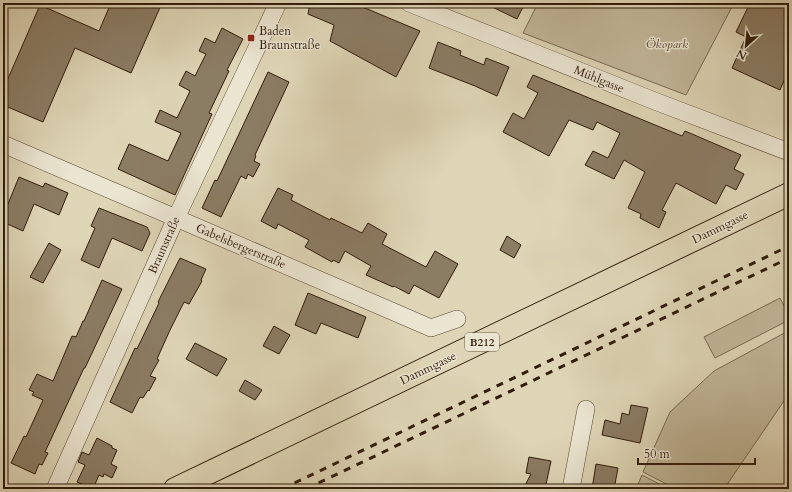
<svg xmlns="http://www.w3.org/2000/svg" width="792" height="492" viewBox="0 0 792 492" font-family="Cardo,serif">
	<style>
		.green { fill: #c1b699; stroke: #796952 }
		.building { fill: #8b7c64; stroke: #311c0b }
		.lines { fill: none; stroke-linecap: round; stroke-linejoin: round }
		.minor-casing { stroke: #5c4a36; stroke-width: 18 }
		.major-casing { stroke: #311c0b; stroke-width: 24 }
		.minor { stroke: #eae4d0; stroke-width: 17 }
		.major { stroke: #ded5b6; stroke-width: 22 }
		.rail { stroke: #311c0b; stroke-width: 3; stroke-dasharray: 7 7; stroke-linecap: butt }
		.poi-dot { fill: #8f2418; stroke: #eae4d0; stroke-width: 1.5 }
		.labels { text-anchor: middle; stroke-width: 3; stroke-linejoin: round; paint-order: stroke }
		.shield { fill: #eae4d0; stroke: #685846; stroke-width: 1 }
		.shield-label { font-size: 11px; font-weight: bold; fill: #311c0b }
		.poi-label { font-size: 12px; fill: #311c0b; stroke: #eae4d0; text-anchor: start }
		.park-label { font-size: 12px; font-style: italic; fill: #5c4a36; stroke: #eae4d0 }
		.street-label { font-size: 12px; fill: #311c0b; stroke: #eae4d0 }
	</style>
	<rect width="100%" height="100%" fill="#ded5b6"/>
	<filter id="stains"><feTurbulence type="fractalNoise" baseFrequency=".005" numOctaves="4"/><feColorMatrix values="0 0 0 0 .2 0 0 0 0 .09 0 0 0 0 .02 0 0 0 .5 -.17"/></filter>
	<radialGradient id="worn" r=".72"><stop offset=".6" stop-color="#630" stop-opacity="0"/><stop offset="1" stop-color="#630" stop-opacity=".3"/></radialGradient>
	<!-- green -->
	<path class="green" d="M538,3H734L686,95L523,33Z
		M780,298L789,315V320L715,358L704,337Z
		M788,331L789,332V391L788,395L724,489H676L643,472L670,412L714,371Z
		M642,475L669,489H636Z"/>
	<!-- building -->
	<path class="building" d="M111,3H162L131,73L75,48L43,122L3,105V90L40,5L99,31Z
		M310,3H353L420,31L396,77L330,41L334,25L308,14Z
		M484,3H525L517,19Z
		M750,3H789V69L780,90L732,68L746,37L736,32Z
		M222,28L243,39L227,70L229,71L209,113L212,114L175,195L118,169L129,144L168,161L181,133L155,122L160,110L177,118L190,91L179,85L186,71L195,76L206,54L199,51L205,38L215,43Z
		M438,42L461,51L460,55L484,65L486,58L509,67L497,96L475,86L429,68Z
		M268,72L289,82L255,155L256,156L254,161L260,164L253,177L248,174L246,179L241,176L221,217L202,208L215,180L217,181Z
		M533,75L682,136L685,131L741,155L734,169L744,174L736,190L726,185L716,204L676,183L662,210L666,212L659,228L640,218L641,214L628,208L645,172L624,160L614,179L585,165L593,151L608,158L620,133L597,122L593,130L569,120L549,156L503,132L513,113L524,119L538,93L527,87Z
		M19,177L43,187L45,183L68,193L59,215L34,204L23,231L3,222V216Z
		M278,188L293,195L291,200L330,220L331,218L362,233L368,223L387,234L382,244L426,267L435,251L458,264L439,298L414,285L409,294L394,286L393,287L366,275L371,266L345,251L339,263L333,260L332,262L305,247L309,240L278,224L276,229L261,221Z
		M99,208L147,227L150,233L142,251L112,238L99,268L81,260L95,228L91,226Z
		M507,236L521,245L514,258L500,250Z
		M49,243L61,250L43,283L30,277Z
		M180,258L206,269L201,280L202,281L189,304L184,302L170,330L157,359L159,360L150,376L156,378L149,391L148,390L143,398L140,397L132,413L110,402L135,348L137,349L159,303L158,302Z
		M102,280L122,289L85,368H84L45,452L48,453L42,465L39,464L35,474L11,463L24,436L26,437L43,400L32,395L34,392L29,390L37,374L53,381L72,336L76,337L83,321H84Z
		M308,293L366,317L358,338L321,323L316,334L295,325Z
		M274,326L290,335L279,354L263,346Z
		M195,343L227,359L217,376L186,359Z
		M245,380L262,390L255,400L239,391Z
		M631,405L648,408L640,443L602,435L605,420L620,424L622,413L629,415Z
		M97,438L112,446V448L117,450L111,464L117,467L112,478L104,474L103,477L99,475L93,489L77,482L85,465L78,462L82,452L89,455Z
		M529,457L551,461L545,489H523L531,474L526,473Z
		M596,464L618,468L614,489H592Z"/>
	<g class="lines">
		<defs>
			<path id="minor" d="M409,3L510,43L652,100L789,152
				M3,144L176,218L431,328L457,319
				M55,489L176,218L278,3
				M571,489L586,409"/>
			<path id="major" d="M175,489L789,194"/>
		</defs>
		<!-- minor casing -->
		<use href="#minor" class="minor-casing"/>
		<!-- major casing -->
		<use href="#major" class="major-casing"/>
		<!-- minor -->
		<use href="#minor" class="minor"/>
		<!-- major -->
		<use href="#major" class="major"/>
		<!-- rail -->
		<path class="rail" d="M282,489L789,246
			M306,489L789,258"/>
	</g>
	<!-- markers -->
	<rect class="poi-dot" x="247" y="34" width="8" height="8" rx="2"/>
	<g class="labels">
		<!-- shield labels -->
		<rect class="shield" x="465" y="333" width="34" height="18" rx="3"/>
		<g class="shield-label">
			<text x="482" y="346">B212</text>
		</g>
		<!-- poi labels -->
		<g class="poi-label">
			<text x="259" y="35">Baden<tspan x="259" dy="14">Braunstraße</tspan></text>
		</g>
		<!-- park labels -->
		<g class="park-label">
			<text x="667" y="48">Ökopark</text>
		</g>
		<!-- street labels -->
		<g class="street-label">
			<text transform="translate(599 79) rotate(22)" y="4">Mühlgasse</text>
			<text transform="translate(720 227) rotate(-26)" y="4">Dammgasse</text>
			<text transform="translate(164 245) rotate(-66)" y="4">Braunstraße</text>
			<text transform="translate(241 246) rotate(23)" y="4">Gabelsbergerstraße</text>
			<text transform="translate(428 368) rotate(-26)" y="4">Dammgasse</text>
		</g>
	</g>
	<!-- margin -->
	<rect width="792" height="492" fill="none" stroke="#ded5b6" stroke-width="16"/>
	<rect x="4" y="4" width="784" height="484" fill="none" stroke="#311c0b" stroke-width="2"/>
	<rect x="8" y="8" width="776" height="476" fill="none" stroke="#311c0b"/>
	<!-- north arrow -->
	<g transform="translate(746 46) rotate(207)" stroke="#eae4d0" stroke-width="3" paint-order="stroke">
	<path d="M0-3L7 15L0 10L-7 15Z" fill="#311c0b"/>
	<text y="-6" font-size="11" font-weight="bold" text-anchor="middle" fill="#311c0b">N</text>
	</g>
	<!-- scale -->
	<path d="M638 458v6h117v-6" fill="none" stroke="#311c0b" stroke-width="2"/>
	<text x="644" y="458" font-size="12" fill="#311c0b" stroke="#eae4d0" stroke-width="3" paint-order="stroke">50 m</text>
	<rect width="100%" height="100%" filter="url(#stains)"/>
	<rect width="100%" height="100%" fill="url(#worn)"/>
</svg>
